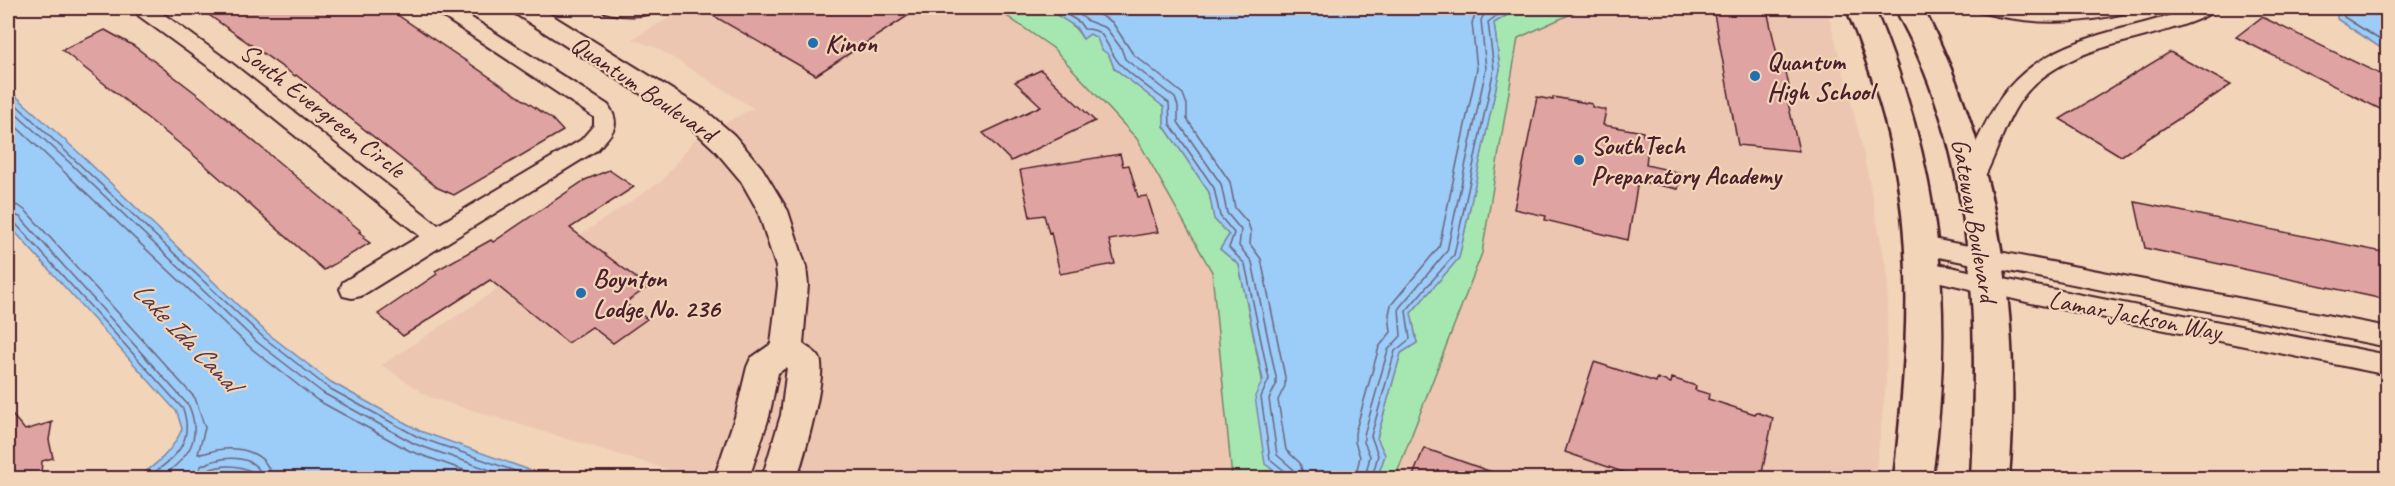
<svg xmlns="http://www.w3.org/2000/svg" width="2395" height="486" viewBox="0 0 2395 486" font-family="Caveat,sans-serif">
	<style>
		.built { fill: #ecc6b1 }
		.green { fill: #a6e7b1; stroke: #78836e; stroke-width: 1.5 }
		.water { fill: #9cccf8; stroke: #7b87a6; stroke-width: 1.5 }
		.lines { fill: none; stroke-linecap: round; stroke-linejoin: round }
		.shore { stroke: #6b647d; stroke-width: 1.5 }
		.building { fill: #dfa4a1; stroke: #4a1f2b; stroke-width: 1.5 }
		.minor-casing { stroke: #4a1f2b; stroke-width: 4 }
		.tertiary-casing { stroke: #4a1f2b; stroke-width: 4 }
		.secondary-casing { stroke: #4a1f2b; stroke-width: 5 }
		.minor { fill: #f2d4b8; fill-rule: evenodd }
		.tertiary { fill: #f2d4b8; fill-rule: evenodd }
		.secondary { fill: #f2d4b8; fill-rule: evenodd }
		.poi-dot { fill: #1f6fb2; stroke: #f2d4b8; stroke-width: 2 }
		.labels { text-anchor: middle; stroke-width: 4.5; stroke-linejoin: round; paint-order: stroke }
		.poi-label { font-size: 26px; font-weight: bold; fill: #4a1f2b; stroke: #f2d4b8; text-anchor: start }
		.street-label { font-size: 26px; fill: #4a1f2b; stroke: #f2d4b8 }
		.water-label { font-size: 27px; font-style: italic; fill: #56394a; stroke: #f2d4b8 }
	</style>
	<rect width="100%" height="100%" fill="#f2d4b8"/>
	<filter id="ink" filterUnits="userSpaceOnUse"><feTurbulence type="fractalNoise" baseFrequency=".0167" numOctaves="2"/><feDisplacementMap in="SourceGraphic" scale="12" xChannelSelector="R" yChannelSelector="G"/><feConvolveMatrix kernelMatrix="1 2 1 2 8 2 1 2 1" color-interpolation-filters="sRGB"/></filter>
	<g filter="url(#ink)">
		<!-- built -->
		<path class="built" d="M687,8H994L1053,48L1137,139L1212,272L1232,478H696L429,397L382,365L662,181L694,140L753,108L657,48L632,39Z
			M1584,8H1827L1863,150L1888,278L1886,383L1875,478H1395L1482,253L1518,37Z"/>
		<!-- green -->
		<path class="green" d="M995,8C1032,8 1060,3 1083,39L1090,34L1098,38L1101,48L1109,55L1114,68L1164,107V126L1209,192L1214,219L1229,235L1220,249L1239,265L1282,478H1232L1212,272L1137,139L1053,48Z
			M1519,8H1584L1518,38L1482,253L1395,478H1377L1385,455L1377,438L1401,353L1417,343L1411,313L1459,258L1500,69L1494,23Z"/>
		<!-- water -->
		<path class="water" d="M1045,8H1519L1494,23L1500,69L1459,258L1411,313L1417,343L1401,353L1377,438L1385,455L1377,478H1282L1281,476L1265,464L1255,396L1263,380L1239,265L1220,249L1229,235L1214,219L1209,192L1164,126V107L1114,68L1109,55L1101,49L1097,38L1090,34L1083,39L1076,27Z
			M2337,8H2387V52L2337,19Z
			M8,89L78,152L267,333L331,382L420,431L552,478H254L243,473L219,472L203,478H137C157,464 172,452 182,429L177,412L8,224Z"/>
		<g class="lines">
			<!-- shore -->
			<path class="shore" d="M1056,8L1079,22L1084,29C1090,29 1097,30 1101,34C1108,43 1113,58 1121,65C1135,79 1153,91 1169,103L1170,124L1214,188L1220,216L1234,233L1229,248L1245,264L1269,379L1261,397L1270,459L1286,472L1287,478
				M1070,8L1088,21L1106,28L1121,48L1125,59L1175,98L1178,106V122L1221,184L1227,213L1241,230L1239,246L1252,262L1276,377V385L1269,399L1277,455L1292,468L1295,478
				M1087,8L1112,22L1133,54L1183,94L1187,105V119L1230,182L1235,208L1248,223L1251,232L1250,244L1261,259L1285,377V386L1278,400L1286,450L1300,463L1304,478
				M2343,8L2344,17L2388,45
				M8,97L263,337L327,387L418,437L535,478
				M8,107L69,162L258,343L323,393L415,444L513,478
				M8,119L252,349L317,400L410,451L486,478
				M8,204L19,206L26,211L195,398L205,428L198,454C205,454 211,451 217,450C241,446 267,452 272,478
				M8,213L20,217L189,406C203,440 188,458 160,478
				M8,220L15,223L183,409C195,444 173,459 147,478
				M196,478L201,466C221,456 255,452 263,478
				M203,478L206,471C222,464 237,464 253,472L255,478
				M1355,478L1360,457L1355,442V433L1379,347L1391,332L1389,314L1391,305L1439,247L1477,69L1472,23L1478,8
				M1365,478L1370,456L1364,442V435L1388,350L1401,336L1399,308L1447,251L1486,69L1481,20L1485,13L1493,8
				M1372,478L1378,455L1371,436L1395,351L1410,339L1406,311L1454,255L1494,69L1488,22L1507,8"/>
		</g>
		<!-- building -->
		<path class="building" d="M199,8H387L552,119L563,131L454,195L438,188L296,75L295,76Z
			M700,8H920L816,75Z
			M1713,8L1767,10L1778,59H1783L1791,95L1786,94L1799,151L1738,145Z
			M2262,17L2388,78V113L2236,37Z
			M105,30L134,46L202,98L361,231L359,232L365,236L363,238L370,243L324,270L190,152L62,50Z
			M2170,52L2231,85L2121,156L2060,119Z
			M1041,70L1095,121L1011,161L983,133L1041,106L1015,82Z
			M1537,97L1553,100V97L1592,104V107L1606,110L1603,125L1643,132V135L1649,136L1646,165L1682,173L1678,189L1638,181L1628,240L1545,220L1546,216L1514,209Z
			M1120,154L1123,166L1129,165L1138,197L1147,196L1158,232L1109,240L1115,264L1060,274L1051,232L1049,233L1044,215L1030,217L1020,170Z
			M609,170L634,187L570,228L648,287L625,303L647,319L613,343L592,327L568,343L490,280L403,336L378,314L437,274L435,271L491,240L493,242L585,180Z
			M2135,202L2388,253V300L2145,248Z
			M1594,362L1656,382L1657,378L1671,383L1672,378L1696,386L1695,390L1709,394L1708,399L1755,414L1756,412L1773,418L1761,478H1640L1565,452Z
			M8,410L25,430L52,422L49,440L53,458L42,461L41,474L27,478H8Z
			M1424,448L1503,476L1502,478H1412Z"/>
		<g class="lines">
			<defs>
				<path id="minor" d="M135,8H155L230,62L438,225L581,140L594,125V117L436,12L433,8H456L608,105C623,127 611,133 597,150L361,296L352,298L343,296L340,289L343,282L420,236L216,72L139,16Z
					M602,8H660L657,12C639,17 623,17 605,12Z
					M1976,8C2001,5 2026,11 2052,11C2078,12 2105,5 2132,8L2129,12C2077,25 2031,25 1979,12Z
					M2191,8H2216C2205,24 2122,41 2099,49C2077,56 2056,66 2038,81C2005,109 2001,150 1980,185L1972,187L1964,185L1961,179C1993,99 2012,62 2099,35C2129,26 2161,20 2191,8Z
					M1922,237L2388,327V347L1913,252L1910,246L1913,240Z
					M1924,261L2031,285L2388,355V375L2031,303L1915,276L1912,270L1915,264Z"/>
				<path id="tertiary" d="M511,8H540L705,110L734,135L762,168L788,211L806,267L808,285L803,344C809,349 817,352 820,359C827,377 804,457 797,478H762L781,415L787,367L778,373L769,417L749,478H714L735,417L747,367L751,358L771,344L778,285L776,267L758,211L741,181L714,149L685,122L514,13Z"/>
				<path id="secondary" d="M1847,8H1874C1941,166 1955,308 1932,478H1894C1907,362 1916,248 1888,133C1881,103 1871,74 1861,46C1857,33 1850,20 1847,8Z
					M1896,8H1923C1998,155 2022,315 2009,478H1971C1977,357 1977,238 1942,121C1934,95 1924,69 1913,44C1908,32 1900,20 1896,8Z"/>
			</defs>
			<!-- minor casing -->
			<use href="#minor" class="minor-casing"/>
			<!-- tertiary casing -->
			<use href="#tertiary" class="tertiary-casing"/>
			<!-- secondary casing -->
			<use href="#secondary" class="secondary-casing"/>
			<!-- minor -->
			<use href="#minor" class="minor"/>
			<!-- tertiary -->
			<use href="#tertiary" class="tertiary"/>
			<!-- secondary -->
			<use href="#secondary" class="secondary"/>
		</g>
	</g>
	<!-- markers -->
	<g class="poi-dot">
		<circle cx="813" cy="43" r="6"/>
		<circle cx="1755" cy="76" r="6"/>
		<circle cx="1579" cy="160" r="6"/>
		<circle cx="581" cy="293" r="6"/>
	</g>
	<g class="labels">
		<!-- poi labels -->
		<g class="poi-label">
			<text x="825" y="52">Kinon</text>
			<text x="1767" y="70">Quantum<tspan x="1767" dy="30">High School</tspan></text>
			<text x="1591" y="154">SouthTech<tspan x="1591" dy="30">Preparatory Academy</tspan></text>
			<text x="593" y="287">Boynton<tspan x="593" dy="30">Lodge No. 236</tspan></text>
		</g>
		<!-- street labels -->
		<g class="street-label">
			<text transform="translate(644 88) rotate(34)" y="9">Quantum Boulevard</text>
			<text transform="translate(323 110) rotate(38)" y="9">South Evergreen Circle</text>
			<text transform="translate(1975 220) rotate(80)" y="9">Gateway Boulevard</text>
			<text transform="translate(2135 315) rotate(11)" y="9">Lamar Jackson Way</text>
		</g>
		<!-- water labels -->
		<g class="water-label">
			<text transform="translate(186 336) rotate(46)" y="9">Lake Ida Canal</text>
		</g>
	</g>
	<!-- margin -->
	<rect width="2395" height="486" fill="none" stroke="#f2d4b8" stroke-width="30"/>
	<rect x="15" y="15" width="2365" height="456" fill="none" stroke="#4a1f2b" stroke-width="2" filter="url(#ink)"/>
</svg>
